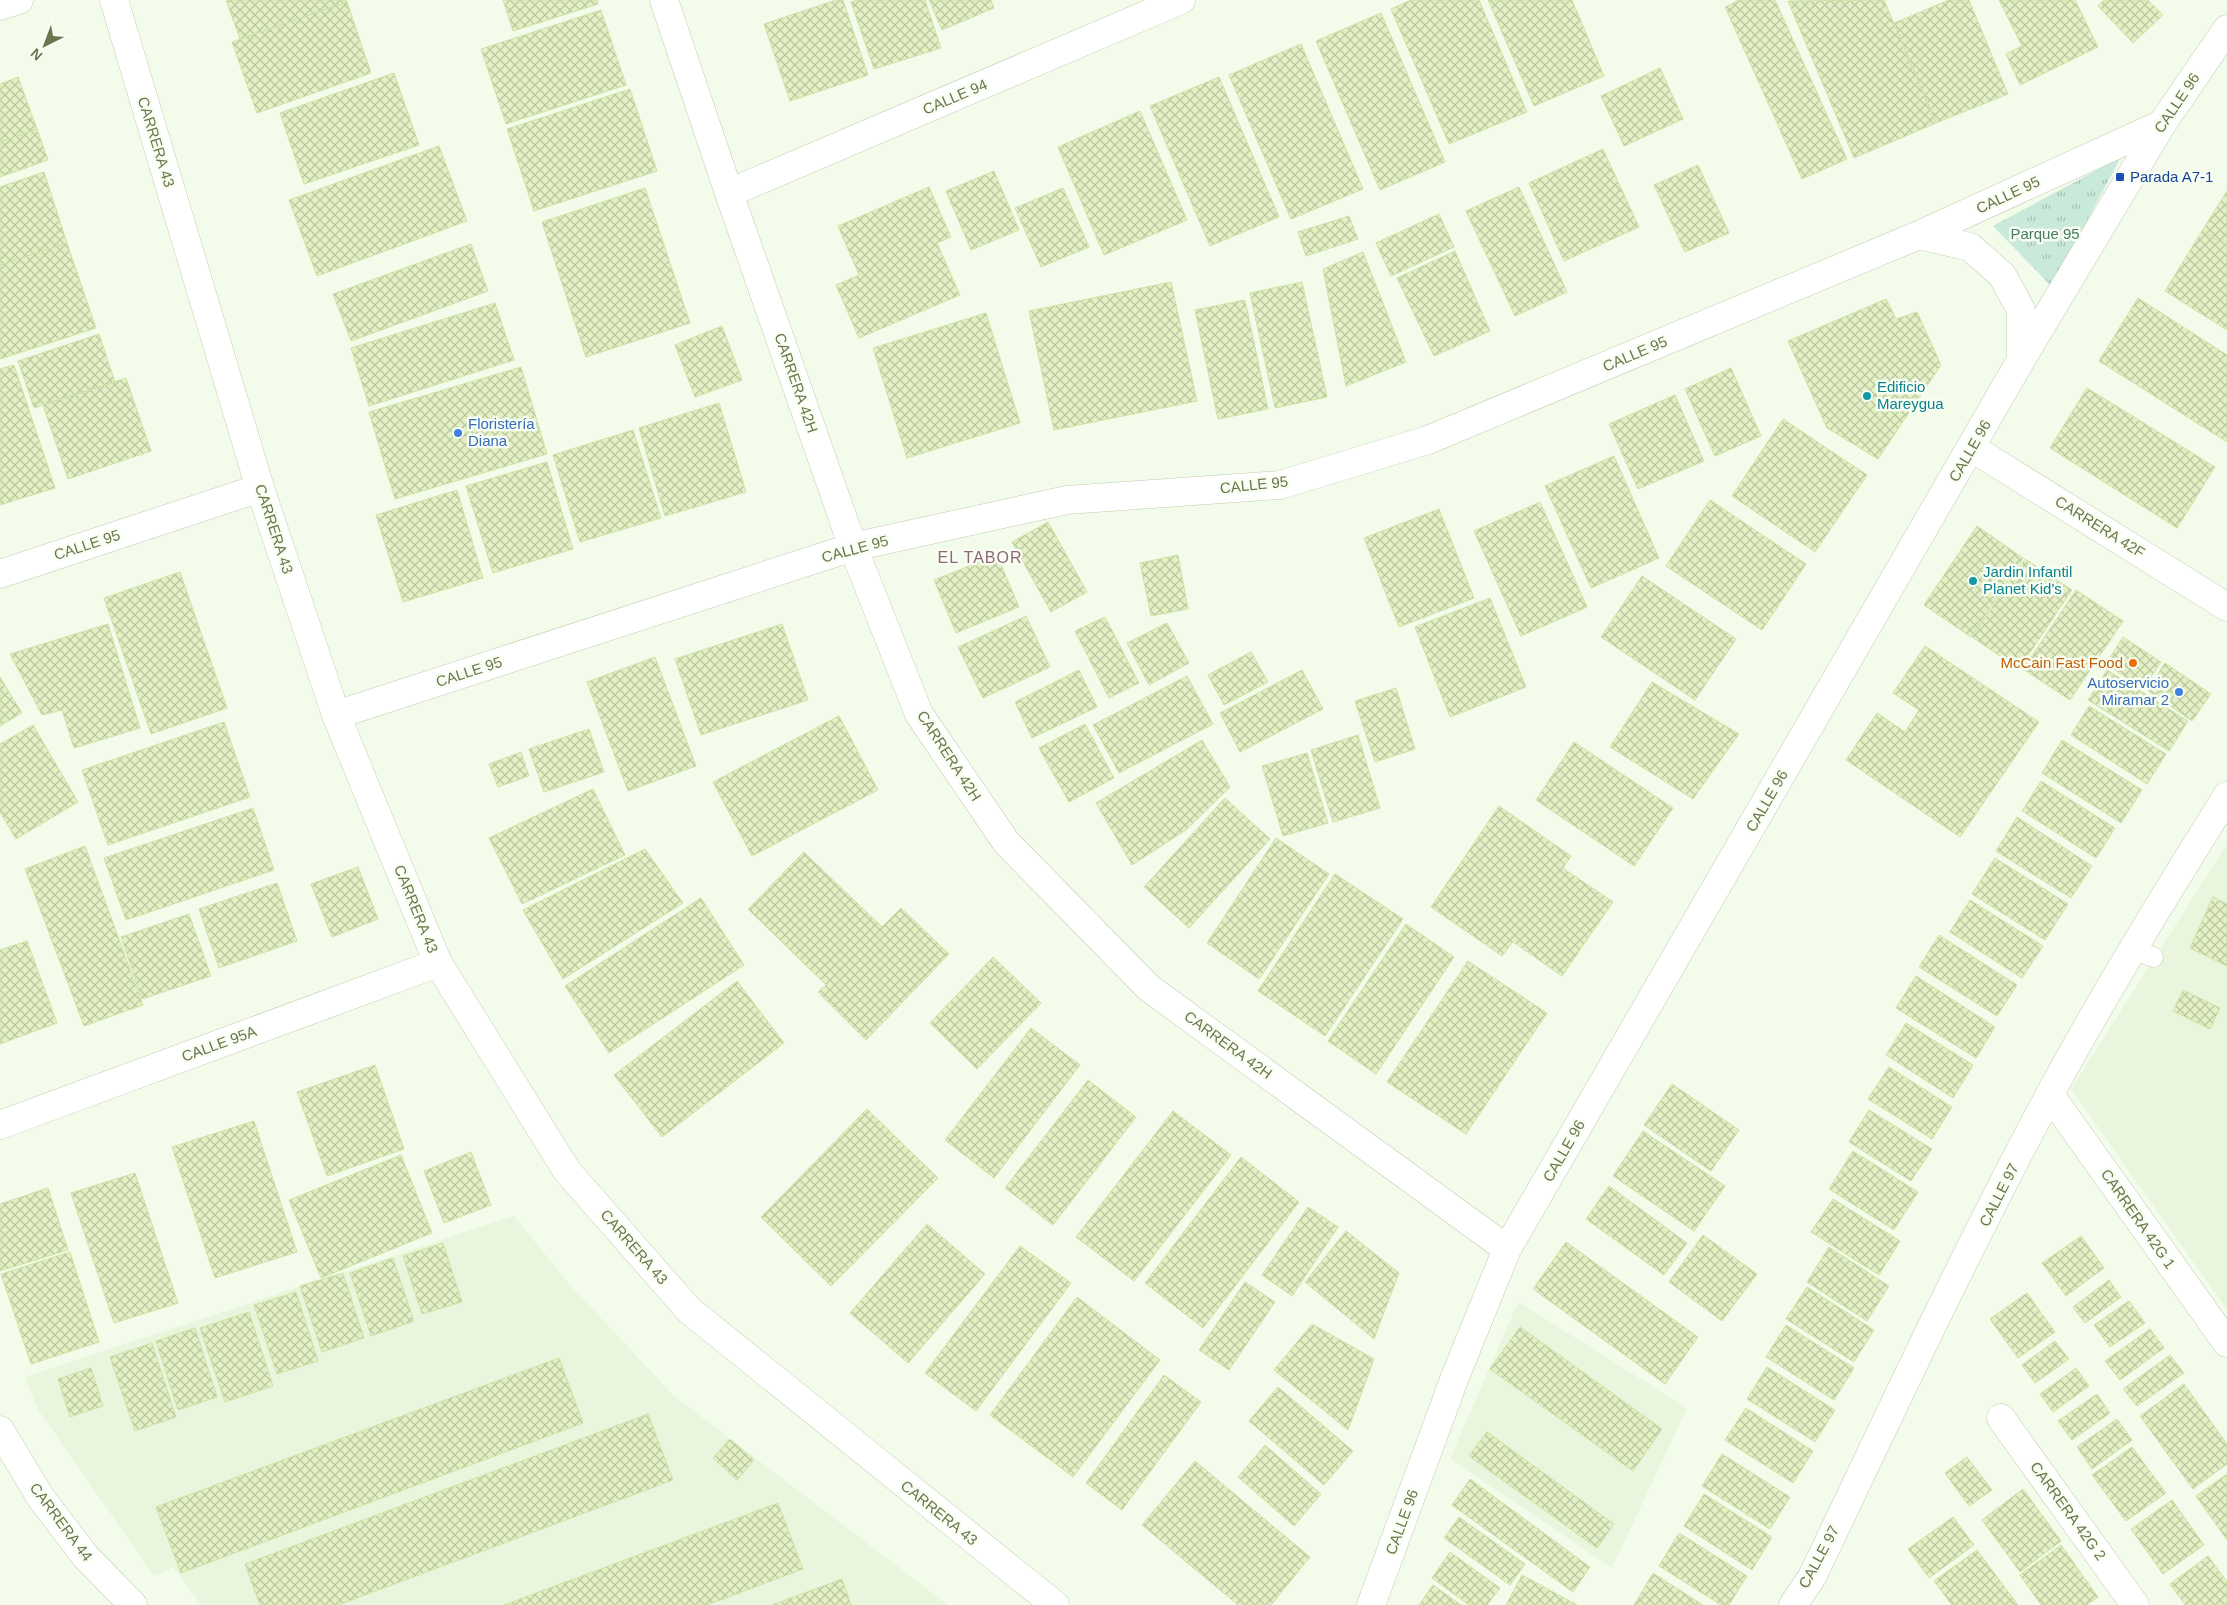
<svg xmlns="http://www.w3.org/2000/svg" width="2227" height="1605" viewBox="0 0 2227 1605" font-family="Helvetica,sans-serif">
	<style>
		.residential { fill: #e9f5dc }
		.park { fill: url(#park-tufts) }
		.building { fill: url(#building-cross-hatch); stroke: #d0e2a5 }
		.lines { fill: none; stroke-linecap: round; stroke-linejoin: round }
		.lane-casing { stroke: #c1ccae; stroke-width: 21 }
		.street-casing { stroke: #c1ccae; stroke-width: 29 }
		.secondary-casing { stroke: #c5d0ae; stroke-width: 29 }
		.lane { stroke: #fff; stroke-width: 20 }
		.street { stroke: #fff; stroke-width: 28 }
		.secondary { stroke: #fff; stroke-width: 28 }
		.transit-dot { fill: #1a4fb4; stroke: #f8fef1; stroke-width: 2 }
		.culture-dot { fill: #0f9aa8; stroke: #f8fef1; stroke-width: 2 }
		.shop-dot { fill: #3f7fe0; stroke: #f8fef1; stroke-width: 2 }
		.food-dot { fill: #e8710a; stroke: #f8fef1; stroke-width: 2 }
		.labels { text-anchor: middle; stroke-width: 5; stroke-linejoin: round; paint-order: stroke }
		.street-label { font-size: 15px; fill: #6b764e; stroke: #f8fef1 }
		.transit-label { font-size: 15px; fill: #164399; stroke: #f8fef1; text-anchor: start }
		.park-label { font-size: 15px; fill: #477b67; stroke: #f8fef1 }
		.culture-label { font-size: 15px; fill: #0d838f; stroke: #f8fef1; text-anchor: start }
		.shop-label { font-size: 15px; fill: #366cbe; stroke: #f8fef1; text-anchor: start }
		.food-label { font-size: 15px; fill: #c56008; stroke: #f8fef1; text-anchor: end }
		.neighbourhood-label { font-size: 16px; letter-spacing: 1px; fill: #916679; stroke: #f8fef1 }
	</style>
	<defs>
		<pattern id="park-tufts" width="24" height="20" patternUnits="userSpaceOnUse" patternTransform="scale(1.25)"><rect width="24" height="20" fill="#c9e9da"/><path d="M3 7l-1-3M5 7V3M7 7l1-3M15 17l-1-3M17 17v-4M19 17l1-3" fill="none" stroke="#a7c1b3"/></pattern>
		<pattern id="building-cross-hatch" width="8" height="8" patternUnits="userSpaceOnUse" patternTransform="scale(1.25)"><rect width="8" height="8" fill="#e2f0c4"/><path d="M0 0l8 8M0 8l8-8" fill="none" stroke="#bbc7a1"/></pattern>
	</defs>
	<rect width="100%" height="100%" fill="#f3fceb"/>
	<!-- residential -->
	<path class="residential" d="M2227,844V1310L2071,1089Z
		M514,1216L571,1286L673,1395L948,1605H201L173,1567L154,1576L37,1408L25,1377Z
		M1518,1302L1687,1408L1612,1568L1450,1459Z"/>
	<!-- park -->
	<path class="park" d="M2121,157L2052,287L1993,226Z"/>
	<!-- building -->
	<path class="building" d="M226,0H346L347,2L240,39Z
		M503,0H597L598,4L513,31Z
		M836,0H843L868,75L790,101L764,24Z
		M857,0H925L941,48L874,69L851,2Z
		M929,0H991L994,8L942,30Z
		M1411,0H1479L1527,112L1449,144L1391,9Z
		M1488,0H1572L1604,76L1534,106Z
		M1739,0H1775L1847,159L1802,179L1725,7Z
		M1884,0L1936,123L1854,158L1788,1Z
		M1949,0H1969L2008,94L1936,123L1894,23Z
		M1999,0H2075L2098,47L2020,85L2006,54L2022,46Z
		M2104,0H2148L2163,15L2133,43L2098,6Z
		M347,2L371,73L257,113L232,42Z
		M601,10L626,85L506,124L481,49Z
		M1381,13L1445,162L1380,190L1316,41Z
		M1301,44L1363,189L1291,219L1229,75Z
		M1660,68L1683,119L1624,146L1601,96Z
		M394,73L419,145L304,184L280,113Z
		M18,77L37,129L0,142V84Z
		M1219,77L1279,217L1210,246L1150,106Z
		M630,89L657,171L534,211L507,129Z
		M1140,111L1187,220L1104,255L1058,147Z
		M37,129L48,160L0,177V142Z
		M439,146L467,221L317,276L289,200Z
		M1603,149L1639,227L1564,261L1529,183Z
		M1698,165L1729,233L1685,252L1654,185Z
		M994,171L1019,230L971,250L946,191Z
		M44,172L67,243L0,265V187Z
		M929,187L951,237L937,243L960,295L859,338L836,285L859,275L838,226Z
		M1519,187L1567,292L1515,316L1466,211Z
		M645,188L690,323L586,357L542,222Z
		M1063,188L1089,247L1041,267L1015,208Z
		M2227,191V246L2202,231Z
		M1439,214L1454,247L1391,276L1376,243Z
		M1349,216L1358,239L1306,256L1298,232Z
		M2202,231L2227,246V330L2165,291Z
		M67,243L96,328L0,359V265Z
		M471,244L488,291L351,341L333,294Z
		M1455,251L1490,331L1434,356L1397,278Z
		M1363,252L1406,362L1346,386L1323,269Z
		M1171,282L1197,401L1054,430L1029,311Z
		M1302,282L1327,397L1275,408L1250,293Z
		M2138,298L2227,355V442L2099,361Z
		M1886,299L1896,319L1917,312L1941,365L1878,459L1827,428L1788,341Z
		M1245,300L1268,409L1218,419L1195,310Z
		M495,303L514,360L369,406L351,348Z
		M986,313L1020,423L907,458L873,348Z
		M722,326L742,380L695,397L675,345Z
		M99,334L115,382L34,408L18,361Z
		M14,365L55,488L0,505V369Z
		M521,367L547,454L395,499L369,412Z
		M1731,368L1761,436L1715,456L1685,389Z
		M126,378L151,451L68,479L43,405Z
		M2087,388L2215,467L2177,528L2050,448Z
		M1675,395L1704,461L1638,489L1609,424Z
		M719,403L746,492L665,516L639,428Z
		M1783,419L1867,475L1815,552L1732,496Z
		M633,430L661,518L580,542L553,455Z
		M1614,456L1659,558L1591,588L1545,486Z
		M547,462L573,549L493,573L466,486Z
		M457,490L483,578L403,602L376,515Z
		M1710,500L1806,564L1762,630L1666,566Z
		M1540,502L1587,607L1521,636L1474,531Z
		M1439,509L1474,598L1399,627L1364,538Z
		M1048,522L1087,592L1051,612L1012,542Z
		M1977,526L2023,558L1971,637L1924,605Z
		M997,555L1019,607L956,633L934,580Z
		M1178,555L1188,609L1151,616L1140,563Z
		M2025,559L2072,590L2019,669L1972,637Z
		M180,572L227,708L151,734L104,598Z
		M1642,576L1736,639L1695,700L1601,637Z
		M2076,590L2123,621L2070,700L2023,669Z
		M1490,598L1526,687L1450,717L1415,627Z
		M1026,616L1050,667L983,698L958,647Z
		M1105,617L1139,683L1109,698L1075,631Z
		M1167,623L1189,663L1149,685L1127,643Z
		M108,624L140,728L74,748L62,710L42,715L10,654Z
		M782,624L808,700L701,735L675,659Z
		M2123,637L2161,662L2143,689L2106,664Z
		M1925,646L2039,722L1960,837L1846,760L1877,713L1905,732L1919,710L1893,693Z
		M1251,652L1268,682L1224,705L1208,675Z
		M655,657L696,766L628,791L587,682Z
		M2165,663L2211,694L2192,721L2147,690Z
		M1079,670L1097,707L1032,738L1015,702Z
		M1302,670L1323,709L1240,752L1220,713Z
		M2107,670L2188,721L2169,751L2088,700Z
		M1187,676L1213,724L1119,773L1093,725Z
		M0,677L22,713L0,726Z
		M1652,682L1739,734L1693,799L1610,747Z
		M1396,688L1415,749L1375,762L1355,701Z
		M2089,706L2166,754L2147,784L2071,735Z
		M839,716L878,790L752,856L713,782Z
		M224,722L250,797L108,845L82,770Z
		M1085,724L1114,778L1069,802L1039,748Z
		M33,725L78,802L16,839L0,812V744Z
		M589,729L604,772L544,792L529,749Z
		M1358,735L1380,808L1333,822L1311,750Z
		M1202,740L1230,787L1186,830L1132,865L1096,803Z
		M2062,740L2142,790L2121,823L2042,773Z
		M1574,742L1673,808L1634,866L1536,800Z
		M521,752L529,776L498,787L489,764Z
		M1307,753L1328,823L1283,836L1262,766Z
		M2041,781L2115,828L2096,858L2022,811Z
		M593,789L625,855L522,904L489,838Z
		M1225,798L1270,839L1189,928L1144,887Z
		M1499,806L1571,856L1563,868L1613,902L1562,976L1513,942L1502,956L1431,907Z
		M253,808L274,870L126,920L104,858Z
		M2017,817L2092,866L2071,898L1996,851Z
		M1276,838L1329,874L1259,979L1207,943Z
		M85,846L143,1005L84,1026L25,869Z
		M645,849L683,903L563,979L523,910Z
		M804,852L882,927L901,908L949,954L866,1040L818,992L826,985L748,909Z
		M1995,858L2068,904L2045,940L1972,894Z
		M358,867L378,919L332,937L311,884Z
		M1335,874L1403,919L1325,1036L1258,991Z
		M277,883L297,941L219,968L199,909Z
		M2213,897L2227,904V966L2190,948Z
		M701,898L744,965L609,1053L565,986Z
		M1970,900L2043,946L2022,978L1950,932Z
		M189,914L211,976L142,999L121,937Z
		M1406,924L1454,957L1376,1074L1328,1041Z
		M1939,935L2017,985L1997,1016L1919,967Z
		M27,941L57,1023L0,1044V950Z
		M993,957L1041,1003L977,1069L930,1023Z
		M1468,961L1547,1013L1466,1134L1387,1082Z
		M1916,976L1995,1027L1976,1058L1896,1008Z
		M737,981L784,1043L662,1137L614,1075Z
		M2183,990L2220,1008L2210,1029L2173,1011Z
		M1906,1023L1973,1065L1953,1098L1886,1055Z
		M1031,1028L1080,1065L994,1178L945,1140Z
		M375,1065L404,1149L327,1176L297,1092Z
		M1889,1067L1952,1107L1932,1139L1868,1099Z
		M1088,1080L1136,1117L1053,1225L1005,1188Z
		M1672,1084L1739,1130L1711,1171L1644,1125Z
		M867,1109L938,1178L831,1286L761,1217Z
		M1869,1110L1932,1149L1911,1181L1849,1142Z
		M1173,1111L1231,1155L1134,1281L1076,1237Z
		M254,1121L297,1252L215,1278L172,1147Z
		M1643,1131L1725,1186L1694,1231L1613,1176Z
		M1853,1151L1918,1192L1894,1230L1829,1189Z
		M471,1152L491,1205L444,1223L424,1171Z
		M401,1155L432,1233L321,1278L289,1200Z
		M1241,1157L1299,1202L1203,1328L1145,1283Z
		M135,1173L178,1303L114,1323L71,1193Z
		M1609,1186L1687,1243L1664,1275L1586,1219Z
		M48,1188L68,1250L0,1271V1204Z
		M1833,1199L1900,1241L1879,1275L1811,1232Z
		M1308,1207L1338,1227L1292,1296L1262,1275Z
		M927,1224L985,1274L908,1363L850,1313Z
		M1346,1231L1399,1273L1374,1339L1305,1282Z
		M1703,1235L1757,1274L1722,1321L1669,1282Z
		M2081,1236L2104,1268L2066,1296L2042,1263Z
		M1566,1242L1698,1337L1665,1384L1533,1289Z
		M443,1243L462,1302L422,1314L403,1256Z
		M1020,1246L1071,1283L976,1411L925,1373Z
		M1829,1247L1889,1286L1867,1321L1807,1282Z
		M70,1252L99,1342L31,1364L1,1274Z
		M393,1258L414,1321L371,1336L350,1273Z
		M343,1273L364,1338L322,1352L300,1286Z
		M2109,1280L2121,1297L2085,1323L2073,1307Z
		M1245,1282L1275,1302L1229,1370L1199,1350Z
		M1807,1287L1874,1330L1854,1362L1786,1319Z
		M296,1292L318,1361L277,1374L254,1305Z
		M2027,1293L2055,1332L2018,1358L1990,1319Z
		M1077,1297L1160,1360L1073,1477L990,1415Z
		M2129,1301L2145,1323L2110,1347L2094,1325Z
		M249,1312L273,1386L225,1402L200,1328Z
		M1312,1324L1374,1359L1348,1430L1274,1370Z
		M1786,1325L1854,1368L1834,1400L1766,1357Z
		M1520,1327L1662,1429L1633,1471L1490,1369Z
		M195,1328L217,1397L178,1410L156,1341Z
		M2150,1329L2164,1348L2120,1380L2105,1361Z
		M2055,1341L2069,1359L2035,1383L2022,1365Z
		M152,1343L176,1417L135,1431L110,1357Z
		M2170,1355L2184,1373L2137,1406L2123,1389Z
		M559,1358L583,1423L181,1573L156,1507Z
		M1767,1367L1835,1410L1815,1442L1747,1399Z
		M91,1368L103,1406L70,1417L58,1379Z
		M2076,1368L2089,1386L2053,1412L2040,1394Z
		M1164,1375L1201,1402L1122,1510L1086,1483Z
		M2184,1384L2227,1444V1464L2193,1489L2140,1416Z
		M1278,1387L1353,1451L1324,1485L1249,1421Z
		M2097,1394L2110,1413L2072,1440L2058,1421Z
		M1746,1408L1813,1451L1793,1483L1725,1440Z
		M648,1414L673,1480L338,1605H260L245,1564Z
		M2117,1419L2132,1440L2092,1469L2077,1447Z
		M1487,1432L1614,1524L1597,1548L1469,1456Z
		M730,1439L754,1460L737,1480L713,1458Z
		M1265,1445L1321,1494L1294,1526L1238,1477Z
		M2132,1447L2166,1493L2126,1521L2092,1475Z
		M1722,1454L1790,1497L1770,1529L1702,1486Z
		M1967,1457L1992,1490L1969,1506L1945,1473Z
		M1195,1461L1310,1557L1271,1605H1238L1142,1525Z
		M2227,1474V1540L2196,1496Z
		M1470,1479L1590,1567L1573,1592L1452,1505Z
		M2023,1489L2061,1541L2020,1572L1982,1520Z
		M1704,1494L1772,1537L1752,1570L1684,1526Z
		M2172,1500L2204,1545L2163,1574L2131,1529Z
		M778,1503L803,1569L707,1605H504Z
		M1459,1517L1525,1564L1510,1585L1444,1538Z
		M1953,1517L1974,1545L1929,1578L1908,1549Z
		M1679,1533L1747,1576L1729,1605H1721L1659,1566Z
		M2061,1545L2098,1597L2087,1605H2041L2020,1575Z
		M1977,1550L2018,1605H1952L1934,1581Z
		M1450,1552L1500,1588L1487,1605H1469L1432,1578Z
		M2208,1556L2227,1582V1605H2185L2170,1584Z
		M1653,1573L1703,1605H1634Z
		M1522,1575L1577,1605H1506Z
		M842,1579L851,1605H772Z
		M1433,1585L1461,1605H1419Z"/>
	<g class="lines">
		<defs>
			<path id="lane" d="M2132,949L2153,957"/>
			<path id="street" d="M664,0L729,193L853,547L919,714L1006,842L1149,988L1507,1249
				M0,6L19,0
				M729,193L1181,0
				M1919,235L1970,247L2002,275L2021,310V360
				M1972,448L2227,607
				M0,574L260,488
				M336,715L853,547L1067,500L1280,485L1428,440L1919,235L2162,124
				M2050,1095L2227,1343
				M0,1125L438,963
				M2001,1418L2135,1605
				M0,1430L41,1498L86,1557L133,1605
				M1371,1605L1455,1377L1507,1249L2021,360L2162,124L2227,29
				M1793,1605L1812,1577C1889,1416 1965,1252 2050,1094C2105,992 2166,894 2227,796"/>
			<path id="secondary" d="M114,0L260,488L336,715L438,963L567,1171L689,1310L1055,1605"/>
		</defs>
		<!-- lane casing -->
		<use href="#lane" class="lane-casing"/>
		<!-- street casing -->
		<use href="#street" class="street-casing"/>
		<!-- secondary casing -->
		<use href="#secondary" class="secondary-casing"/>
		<!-- lane -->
		<use href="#lane" class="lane"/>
		<!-- street -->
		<use href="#street" class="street"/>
		<!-- secondary -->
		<use href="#secondary" class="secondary"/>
	</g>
	<!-- markers -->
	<rect class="transit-dot" x="2115" y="172" width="10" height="10" rx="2.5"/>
	<g class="culture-dot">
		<circle cx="1867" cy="396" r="5"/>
		<circle cx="1973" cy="581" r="5"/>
	</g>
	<g class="shop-dot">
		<circle cx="458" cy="433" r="5"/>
		<circle cx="2179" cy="692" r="5"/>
	</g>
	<circle class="food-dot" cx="2133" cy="663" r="5"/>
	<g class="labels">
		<!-- street labels -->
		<g class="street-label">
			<text transform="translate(955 97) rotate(-23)" y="5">CALLE 94</text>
			<text transform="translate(2177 103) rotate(-56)" y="5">CALLE 96</text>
			<text transform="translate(156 142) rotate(73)" y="5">CARRERA 43</text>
			<text transform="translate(2008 195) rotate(-25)" y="5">CALLE 95</text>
			<text transform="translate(1635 354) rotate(-23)" y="5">CALLE 95</text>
			<text transform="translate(796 383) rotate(71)" y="5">CARRERA 42H</text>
			<text transform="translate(1970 451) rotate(-60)" y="5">CALLE 96</text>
			<text transform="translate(1254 485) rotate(-6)" y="5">CALLE 95</text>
			<text transform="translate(2100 527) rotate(32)" y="5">CARRERA 42F</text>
			<text transform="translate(274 529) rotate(72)" y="5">CARRERA 43</text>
			<text transform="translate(87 545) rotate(-18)" y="5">CALLE 95</text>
			<text transform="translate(855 549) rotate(-15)" y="5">CALLE 95</text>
			<text transform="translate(469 672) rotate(-18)" y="5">CALLE 95</text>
			<text transform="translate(949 756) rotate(57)" y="5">CARRERA 42H</text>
			<text transform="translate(1767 801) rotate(-60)" y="5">CALLE 96</text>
			<text transform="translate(416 909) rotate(68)" y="5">CARRERA 43</text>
			<text transform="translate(219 1044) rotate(-20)" y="5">CALLE 95A</text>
			<text transform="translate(1228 1045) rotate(36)" y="5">CARRERA 42H</text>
			<text transform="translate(1564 1151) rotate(-60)" y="5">CALLE 96</text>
			<text transform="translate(1999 1195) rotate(-63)" y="5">CALLE 97</text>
			<text transform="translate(2138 1219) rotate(55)" y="5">CARRERA 42G 1</text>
			<text transform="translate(634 1247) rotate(49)" y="5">CARRERA 43</text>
			<text transform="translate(2068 1511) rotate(54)" y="5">CARRERA 42G 2</text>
			<text transform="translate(939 1513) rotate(39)" y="5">CARRERA 43</text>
			<text transform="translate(61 1522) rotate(53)" y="5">CARRERA 44</text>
			<text transform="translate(1402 1522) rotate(-70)" y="5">CALLE 96</text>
			<text transform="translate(1819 1557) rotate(-62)" y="5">CALLE 97</text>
		</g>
		<!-- transit labels -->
		<g class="transit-label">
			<text x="2130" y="182">Parada A7-1</text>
		</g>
		<!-- park labels -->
		<g class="park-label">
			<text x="2045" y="239">Parque 95</text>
		</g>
		<!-- culture labels -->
		<g class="culture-label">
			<text x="1877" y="392">Edificio<tspan x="1877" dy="17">Mareygua</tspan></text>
			<text x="1983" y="577">Jardin Infantil<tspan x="1983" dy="17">Planet Kid's</tspan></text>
		</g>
		<!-- shop labels -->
		<g class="shop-label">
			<text x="468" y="429">Floristería<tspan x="468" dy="17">Diana</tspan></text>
			<text x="2169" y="688" text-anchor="end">Autoservicio<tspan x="2169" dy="17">Miramar 2</tspan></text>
		</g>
		<!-- food labels -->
		<g class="food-label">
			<text x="2123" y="668">McCain Fast Food</text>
		</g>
		<!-- neighbourhood labels -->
		<g class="neighbourhood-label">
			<text x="980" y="563">EL TABOR</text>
		</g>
	</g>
	<!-- north arrow -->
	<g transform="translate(45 45) rotate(222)" stroke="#f8fef1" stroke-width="4" paint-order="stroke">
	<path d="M0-4L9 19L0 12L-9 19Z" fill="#6b764e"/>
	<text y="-8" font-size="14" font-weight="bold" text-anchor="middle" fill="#6b764e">N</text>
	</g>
</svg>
